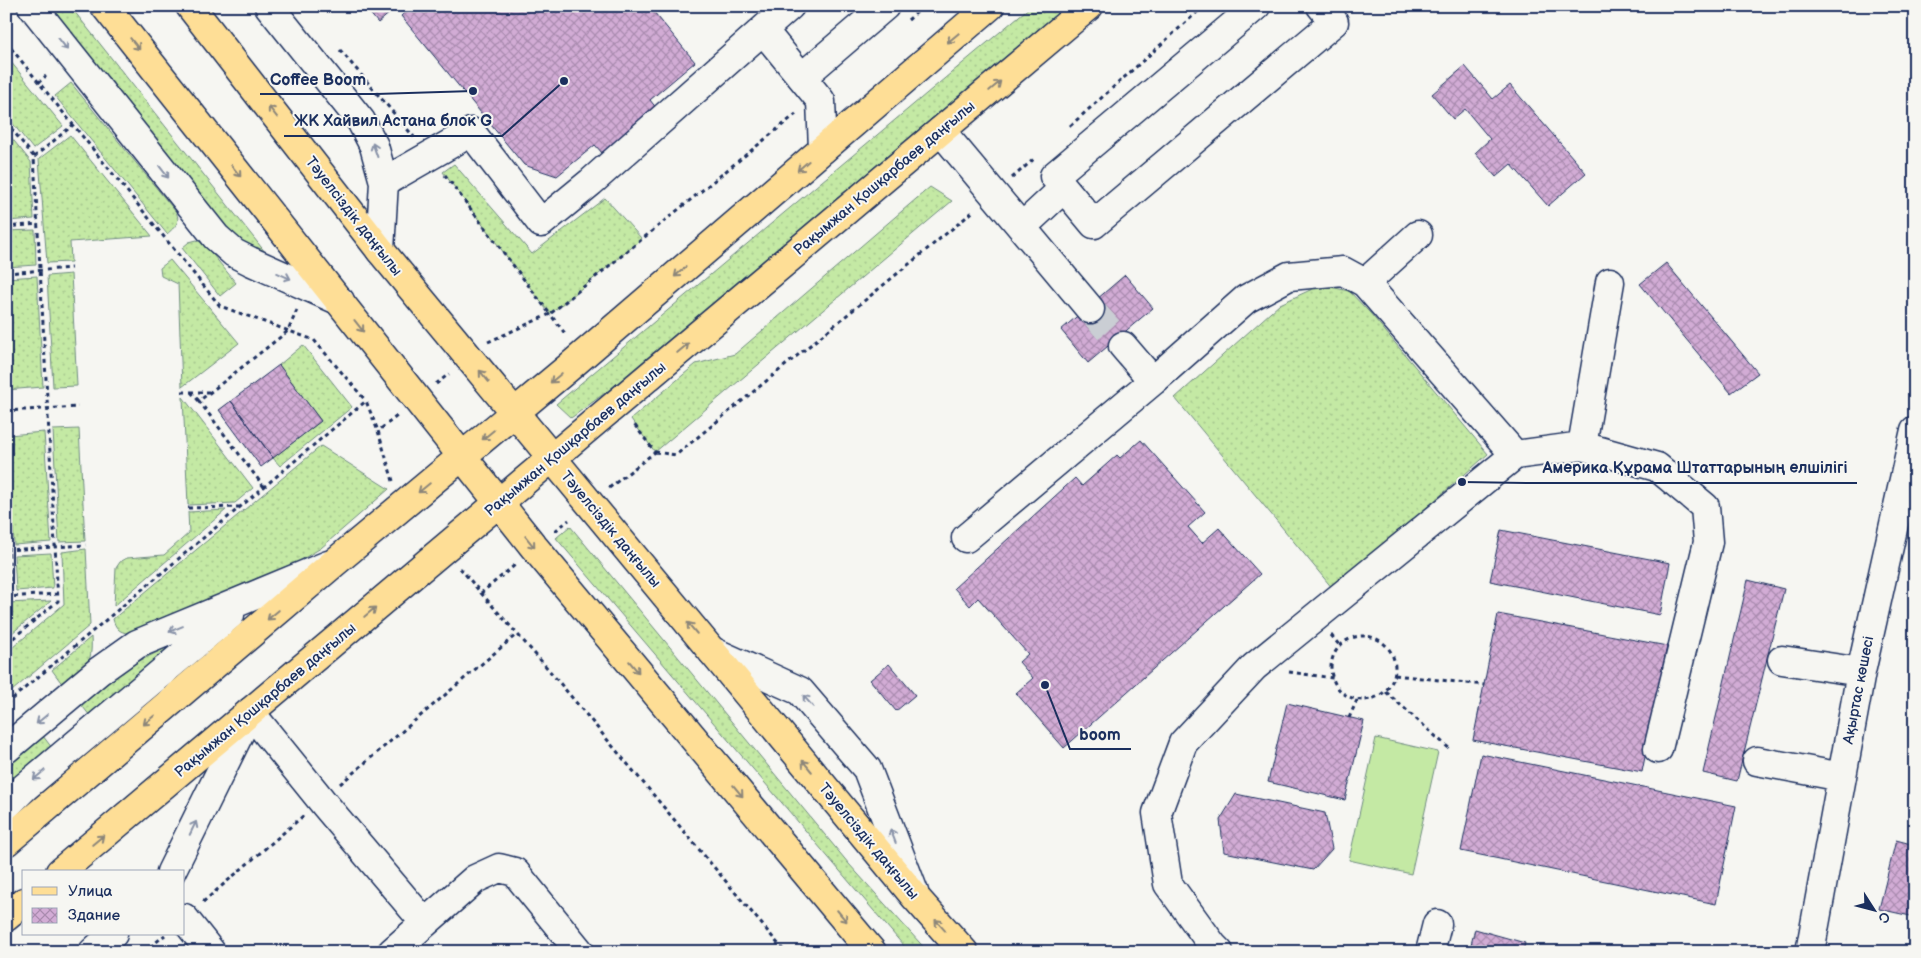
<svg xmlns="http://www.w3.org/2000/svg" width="1921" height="958" viewBox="0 0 1921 958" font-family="'Balsamiq Sans',sans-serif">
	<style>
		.grass { fill: url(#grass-dots); stroke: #708c81 }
		.garden { fill: #c4e9a4; stroke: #708c81 }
		.building { fill: url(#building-cross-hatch); stroke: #1b2f5e }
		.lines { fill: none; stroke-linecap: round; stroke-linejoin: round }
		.minor-tunnel { stroke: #caced4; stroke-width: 28; stroke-dasharray: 28 14; stroke-linecap: butt }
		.minor-casing { stroke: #1b2f5e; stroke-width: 31 }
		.major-casing { stroke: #1b2f5e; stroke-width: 31 }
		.path { stroke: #1b2f5e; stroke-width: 3; stroke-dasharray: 4 4; stroke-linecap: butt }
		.minor { stroke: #f6f6f2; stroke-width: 28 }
		.major { stroke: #fede96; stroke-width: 28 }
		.oneway { stroke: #8c867a }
		.oneway2 { stroke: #8892a8 }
		.labels { text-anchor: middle; stroke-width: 4; stroke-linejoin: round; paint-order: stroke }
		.street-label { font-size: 15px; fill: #1b2f5e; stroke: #f6f6f2 }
		.leader { fill: none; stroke: #1b2f5e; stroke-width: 2 }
		.callout-dot { fill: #1b2f5e; stroke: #f6f6f2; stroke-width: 2 }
		.callout-label { font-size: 16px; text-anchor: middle; font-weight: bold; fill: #1b2f5e; stroke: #f6f6f2; stroke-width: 4; stroke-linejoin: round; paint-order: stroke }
	</style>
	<defs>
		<pattern id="grass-dots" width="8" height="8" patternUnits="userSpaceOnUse" patternTransform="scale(1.25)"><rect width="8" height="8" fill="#c4e9a4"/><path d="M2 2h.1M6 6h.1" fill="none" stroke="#a8c890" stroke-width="1.8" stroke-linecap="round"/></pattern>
		<pattern id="building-cross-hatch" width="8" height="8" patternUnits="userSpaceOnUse" patternTransform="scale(1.25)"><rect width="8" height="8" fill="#d2acd5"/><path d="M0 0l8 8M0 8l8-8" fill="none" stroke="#aa8cb0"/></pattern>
	</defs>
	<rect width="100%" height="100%" fill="#f6f6f2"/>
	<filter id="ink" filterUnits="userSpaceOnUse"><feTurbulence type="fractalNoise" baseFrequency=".02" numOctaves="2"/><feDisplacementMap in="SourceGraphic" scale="10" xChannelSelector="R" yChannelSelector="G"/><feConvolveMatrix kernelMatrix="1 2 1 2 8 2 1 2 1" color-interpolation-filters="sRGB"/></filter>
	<g filter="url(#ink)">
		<!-- grass -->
		<path class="grass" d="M46,6H70L269,257L236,242Z
			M1031,6H1066L609,390L571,418L556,404Z
			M6,56L63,126L33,149L6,115Z
			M71,83L176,212C181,222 175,227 167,234L55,96Z
			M6,131L31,162L34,219L6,221Z
			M70,135L152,236L70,242L71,262L47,263L39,159Z
			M454,164L532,254L605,198L642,239L550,314L443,172Z
			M930,187L952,201L655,452L631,419L696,364L735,354Z
			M35,230L36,265L6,267V231Z
			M197,240L205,245L236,283L220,296L182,248L189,242Z
			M170,260L239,343L182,387L178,284L161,276L160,268Z
			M71,274L77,386L53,387L47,276Z
			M37,276L43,387L6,390V278Z
			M1321,285L1349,291L1370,313L1488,454L1333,589L1175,398L1280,304Z
			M303,345L352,407L280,466L273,458L321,421L279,365Z
			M183,397L253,488L235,503L188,505Z
			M79,429L85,541L59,542L53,430Z
			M44,432L51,542L14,545L8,435Z
			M321,446L389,489L321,548L296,563L129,633C119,633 115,627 113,619Z
			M226,510L114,606L116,568L120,562L127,558L164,555L189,533L188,512Z
			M570,526L849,864L928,952H909L556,538Z
			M86,549L90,625L6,696V653L64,604L62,552Z
			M51,553L53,588L16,591L14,555Z
			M51,601L6,638V603Z
			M91,637C93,667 85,667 63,685L52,670Z
			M172,645L90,716L80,703L116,674L131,665Z
			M43,736L52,748L6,787V767Z"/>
		<!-- garden -->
		<path class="garden" d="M1376,738L1438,752L1411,874L1349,860Z"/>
		<!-- building -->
		<path class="building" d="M364,6H398L378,23Z
			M412,6H649L695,62L650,100L657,109L603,154L595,145L557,176L524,165L401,16Z
			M1465,66L1493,99L1510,85L1586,173L1548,206L1511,164L1496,177L1475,153L1490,139L1465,109L1453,119L1432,94Z
			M1666,263L1758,373L1731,393L1640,284Z
			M1125,275L1153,308L1088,363L1061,330Z
			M279,365L321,421L273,458L231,401Z
			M231,401L273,458L261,467L219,410Z
			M1141,440L1205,512L1188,527L1202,543L1219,528L1260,574L1064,748L1016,693L1033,678L1019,662L1028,654L978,598L970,606L954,588L1075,478L1082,486L1117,455L1120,458Z
			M1501,530L1670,563L1660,615L1490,581Z
			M1748,580L1784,589L1737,781L1703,773Z
			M1498,614L1667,646L1642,772L1473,740Z
			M889,664L915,695L896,711L870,680Z
			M1287,703L1364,721L1345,800L1268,782Z
			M1481,754L1736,806L1716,904L1461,851Z
			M1236,794L1325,813L1332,849L1313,870L1224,852L1220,820Z
			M1896,840L1915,845V917L1879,909Z
			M1475,929L1525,943L1523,952H1469Z"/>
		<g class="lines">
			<!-- minor-tunnel -->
			<path class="minor-tunnel" d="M1090,309L1123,346"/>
			<defs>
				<path id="minor" d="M32,6L216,237L234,253L250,261L340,301
					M269,6L361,121L374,146L384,182L380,250
					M1256,6L1054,176L1094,224L1334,22L1321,6
					M763,30L821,101L823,149
					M802,77L885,6
					M941,131L1090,309
					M384,182L471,132L541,223L591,182L790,6
					M1022,227L1064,188
					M1365,283L1418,235
					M1123,346L1153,381
					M1582,446L1610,282
					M966,538L1153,381L1246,299L1289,276L1343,271L1365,283L1515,455
					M712,651L800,691L867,769L914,892
					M1782,660L1861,672
					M6,749L99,671L137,644L328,565
					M1757,761L1842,777
					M6,806L25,787L230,615
					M171,872L250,712L326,806L425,923
					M184,918L211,952
					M93,952L113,934
					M392,952L475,879L499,868L515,872L580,952
					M1219,952L1213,946L1168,884L1157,813L1183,743L1254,667L1515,455L1582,446L1657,467L1705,507L1708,542L1658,749
					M1430,952L1437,924
					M1810,952L1861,672L1915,430"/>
				<path id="major" d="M105,6L534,547L872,952
					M190,6L380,250L916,898L964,952
					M6,842L334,563L568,368L990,6
					M60,872L1089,6
					M6,917L24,902"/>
			</defs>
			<!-- minor casing -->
			<use href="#minor" class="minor-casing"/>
			<!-- major casing -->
			<use href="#major" class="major-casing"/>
			<!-- path -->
			<path class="path" d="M908,20L924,6
				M6,42L220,306L314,340L366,401
				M340,50L414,137
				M38,83L46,76
				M6,122L34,157L58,601L6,644
				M1070,126L1204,6
				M34,157L73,125
				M445,175L550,314L796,114
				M1012,178L1034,159
				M6,227L38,224
				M6,273L71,268
				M488,342L550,314L567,336
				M436,384L449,374
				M182,392H209
				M191,392L199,401
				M6,411L78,407
				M655,452L676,455L975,210
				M393,481L378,431L397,416
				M264,487L199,401L288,331L297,310
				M609,488L655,452L633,423
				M6,497L11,597
				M188,508L241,507
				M555,531L569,520
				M6,550L86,545
				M460,568L481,593L515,565
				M481,593L543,663L785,952
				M6,597L57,594
				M1331,635L1340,646
				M1331 668a32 32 0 1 1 64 0a32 32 0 1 1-64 0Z
				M1289,672L1333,678
				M1395,675L1484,685
				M1386,692L1451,750
				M6,704L366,401L378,431
				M1349,718L1357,700
				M340,784L517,634
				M203,902L303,816
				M144,952L165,935"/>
			<!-- minor -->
			<use href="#minor" class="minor"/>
			<!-- major -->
			<use href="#major" class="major"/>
		</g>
		<!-- one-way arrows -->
		<defs><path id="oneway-shaft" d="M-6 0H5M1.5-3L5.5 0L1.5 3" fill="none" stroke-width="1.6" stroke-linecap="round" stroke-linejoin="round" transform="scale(1.25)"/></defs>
		<g class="oneway">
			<use href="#oneway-shaft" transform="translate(953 38) rotate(140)"/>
			<use href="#oneway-shaft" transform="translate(135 44) rotate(51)"/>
			<use href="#oneway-shaft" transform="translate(995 86) rotate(-40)"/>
			<use href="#oneway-shaft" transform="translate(273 112) rotate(-128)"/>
			<use href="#oneway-shaft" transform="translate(803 166) rotate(139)"/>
			<use href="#oneway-shaft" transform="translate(236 171) rotate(51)"/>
			<use href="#oneway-shaft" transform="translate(680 272) rotate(139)"/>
			<use href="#oneway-shaft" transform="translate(359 326) rotate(52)"/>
			<use href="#oneway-shaft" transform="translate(683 348) rotate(-40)"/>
			<use href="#oneway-shaft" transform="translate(484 376) rotate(-129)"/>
			<use href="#oneway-shaft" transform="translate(556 378) rotate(140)"/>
			<use href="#oneway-shaft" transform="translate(488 435) rotate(141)"/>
			<use href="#oneway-shaft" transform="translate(424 488) rotate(141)"/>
			<use href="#oneway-shaft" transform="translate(530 542) rotate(51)"/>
			<use href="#oneway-shaft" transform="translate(370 612) rotate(-40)"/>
			<use href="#oneway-shaft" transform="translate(273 615) rotate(140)"/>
			<use href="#oneway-shaft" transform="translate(692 628) rotate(-130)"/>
			<use href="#oneway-shaft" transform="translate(634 667) rotate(50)"/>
			<use href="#oneway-shaft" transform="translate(149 720) rotate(140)"/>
			<use href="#oneway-shaft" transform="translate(807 766) rotate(-130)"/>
			<use href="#oneway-shaft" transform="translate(738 791) rotate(50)"/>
			<use href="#oneway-shaft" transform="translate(98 840) rotate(-40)"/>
			<use href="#oneway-shaft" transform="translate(842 916) rotate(50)"/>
			<use href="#oneway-shaft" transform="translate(940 925) rotate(-132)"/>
		</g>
		<g class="oneway2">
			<use href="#oneway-shaft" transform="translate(63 44) rotate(52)"/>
			<use href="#oneway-shaft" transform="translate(375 150) rotate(-109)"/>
			<use href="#oneway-shaft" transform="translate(164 172) rotate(52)"/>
			<use href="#oneway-shaft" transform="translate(284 276) rotate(24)"/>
			<use href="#oneway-shaft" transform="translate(176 629) rotate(158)"/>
			<use href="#oneway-shaft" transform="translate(808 701) rotate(-131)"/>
			<use href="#oneway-shaft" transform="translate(42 719) rotate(140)"/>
			<use href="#oneway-shaft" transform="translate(39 775) rotate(140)"/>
			<use href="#oneway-shaft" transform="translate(193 828) rotate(-64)"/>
			<use href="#oneway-shaft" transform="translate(893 836) rotate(-111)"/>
		</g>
	</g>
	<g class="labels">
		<!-- street labels -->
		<g class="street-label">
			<text transform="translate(884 178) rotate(-40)" y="5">Рақымжан Қошқарбаев даңғылы</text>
			<text transform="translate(354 216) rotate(52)" y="5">Тәуелсіздік даңғылы</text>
			<text transform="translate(575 439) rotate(-40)" y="5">Рақымжан Қошқарбаев даңғылы</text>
			<text transform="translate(611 529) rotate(50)" y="5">Тәуелсіздік даңғылы</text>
			<text transform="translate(1858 690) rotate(-79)" y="5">Ақыртас көшесі</text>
			<text transform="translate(265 700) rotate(-40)" y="5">Рақымжан Қошқарбаев даңғылы</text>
			<text transform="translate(869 841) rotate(50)" y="5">Тәуелсіздік даңғылы</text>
		</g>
	</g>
	<!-- callouts -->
	<path class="leader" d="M473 91L376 94H260M564 81L502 136H284M1462 482L1532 483H1857M1045 685L1070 749H1131"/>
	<g class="callout-dot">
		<circle cx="473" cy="91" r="5"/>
		<circle cx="564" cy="81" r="5"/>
		<circle cx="1462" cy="482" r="5"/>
		<circle cx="1045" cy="685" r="5"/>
	</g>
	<g class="callout-label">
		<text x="318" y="85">Coffee Boom</text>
		<text x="393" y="126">ЖК Хайвил Астана блок G</text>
		<text x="1695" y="473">Америка Құрама Штаттарының елшілігі</text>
		<text x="1100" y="740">boom</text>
	</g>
	<!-- margin -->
	<rect width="1921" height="958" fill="none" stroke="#f6f6f2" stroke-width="25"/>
	<rect x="12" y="12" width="1896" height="933" fill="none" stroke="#1b2f5e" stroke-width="2" filter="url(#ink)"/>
	<!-- legend -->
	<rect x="22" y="870" width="162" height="65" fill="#f6f6f2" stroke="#9ea6b7"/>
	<rect x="32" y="887" width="25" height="8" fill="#fede96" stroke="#9ea6b7"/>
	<text x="68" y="896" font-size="15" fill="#1b2f5e">Улица</text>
	<rect x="32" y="908" width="25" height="15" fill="url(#building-cross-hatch)" stroke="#9ea6b7"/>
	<text x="68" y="920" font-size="15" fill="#1b2f5e">Здание</text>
	<!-- north arrow -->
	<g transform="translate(1874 910) rotate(126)" stroke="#f6f6f2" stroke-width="4" paint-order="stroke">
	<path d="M0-4L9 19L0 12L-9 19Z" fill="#1b2f5e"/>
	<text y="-8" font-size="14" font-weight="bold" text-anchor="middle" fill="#1b2f5e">С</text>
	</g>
</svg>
